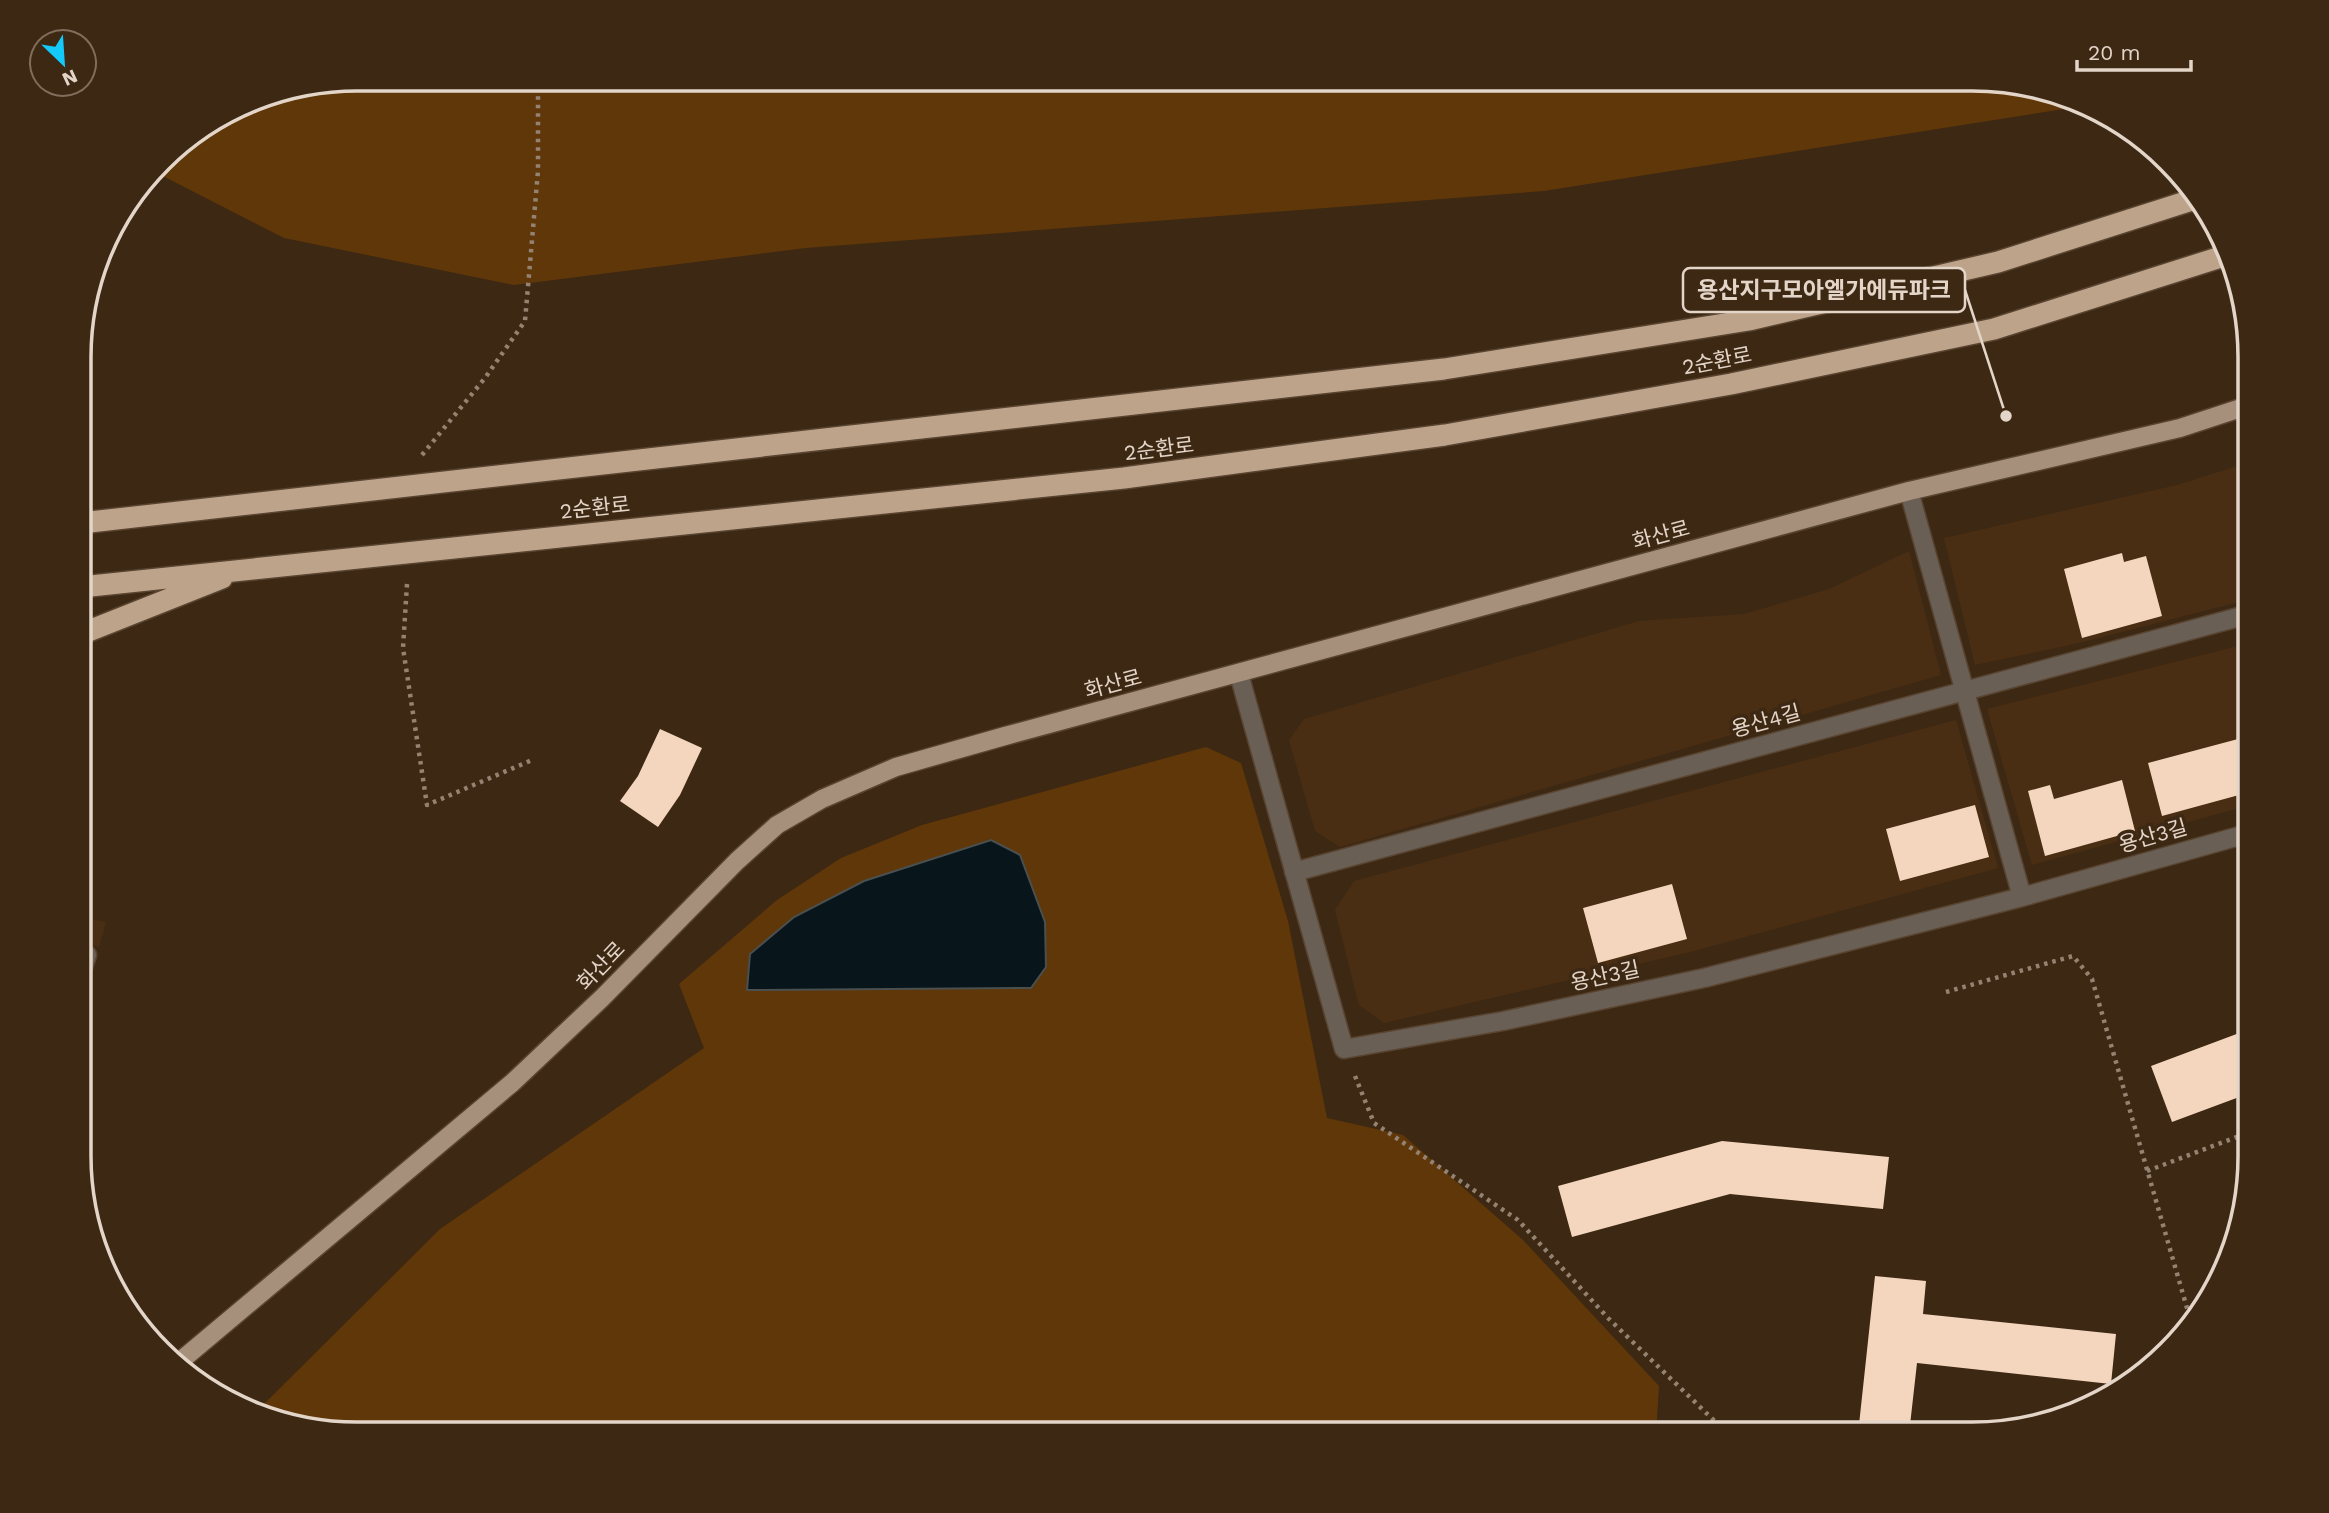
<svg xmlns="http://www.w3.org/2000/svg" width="2329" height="1513" viewBox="0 0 2329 1513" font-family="'Work Sans','Noto Sans KR',sans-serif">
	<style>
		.built { fill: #492e13 }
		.green { fill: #603708 }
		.water { fill: #08161b; stroke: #4a4f4f; stroke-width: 2 }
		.building { fill: #f3d6bd }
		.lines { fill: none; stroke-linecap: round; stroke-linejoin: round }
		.minor-casing { stroke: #584430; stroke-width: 21 }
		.major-casing { stroke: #584430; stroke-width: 21 }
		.highway-casing { stroke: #584430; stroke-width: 24 }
		.path { stroke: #948372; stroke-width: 4.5; stroke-dasharray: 3.5 5; stroke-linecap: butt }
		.minor { stroke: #6a5f55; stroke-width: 18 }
		.major { stroke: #a6907c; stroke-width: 18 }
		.highway { stroke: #bea38b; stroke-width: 21 }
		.labels { text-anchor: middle; stroke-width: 7; stroke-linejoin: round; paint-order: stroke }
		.street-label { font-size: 21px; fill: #e4d5c9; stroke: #3d2813 }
		.rim { fill: none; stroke: #e4d5c9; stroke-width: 3.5 }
		.leader { fill: none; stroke: #e4d5c9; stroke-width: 2.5 }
		.callout-dot { fill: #e4d5c9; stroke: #3d2813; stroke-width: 2.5 }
		.callout { fill: #3d2813; stroke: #e4d5c9; stroke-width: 2.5 }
		.callout-label { font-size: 23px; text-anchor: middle; font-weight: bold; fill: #e4d5c9 }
	</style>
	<rect width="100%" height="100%" fill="#3d2813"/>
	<!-- built -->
	<path class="built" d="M2250,462V599L2079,643L1975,665L1944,538L2177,485Z
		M1909,551L1941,675L1340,847L1315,831L1289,740L1304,719L1639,621L1744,614L1829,589Z
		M2250,643V805L2032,865L1987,709Z
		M1956,720L1998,868L1690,952L1384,1023L1359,1005L1335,910L1354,881Z
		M81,917L106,922L99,947L83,942L81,948Z"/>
	<!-- green -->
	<path class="green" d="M357,79H1972L2044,88L2083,106L1544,191L806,248L514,285L284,238L155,172L173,148L251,100Z
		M1206,747L1241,763L1288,921L1327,1118L1403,1135L1523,1240L1659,1386L1656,1434H357L285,1425L256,1412L440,1229L704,1048L679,984L777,900L841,858L922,825Z"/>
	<!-- water -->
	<path class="water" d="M991,840L1020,855L1045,922L1046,967L1031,988L747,990L750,954L794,917L864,881Z"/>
	<!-- building -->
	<path class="building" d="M2122,553L2124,562L2146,556L2162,616L2082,638L2064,569Z
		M660,729L702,748L680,795L658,827L620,801L638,776Z
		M2238,739L2250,782V792L2162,816L2148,763Z
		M2122,780L2135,831L2045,856L2028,791L2050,785L2054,799Z
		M1975,805L1989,857L1900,881L1886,829Z
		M1672,884L1687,939L1598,963L1583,908Z
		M2250,1029V1093L2172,1122L2151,1066Z
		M1722,1141L1889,1157L1883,1209L1730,1194L1572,1237L1558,1186Z
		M1875,1276L1926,1281L1923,1314L2116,1334L2111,1384L1917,1363L1909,1434H1858Z"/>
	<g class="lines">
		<defs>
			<path id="minor" d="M1909,491L2022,897
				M1239,674L1344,1049L1503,1021L1704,978L2022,897L2250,833
				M1294,872L2250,614
				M81,973L87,955"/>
			<path id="major" d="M178,1363L512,1083L602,998L737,861L777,825L822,799L896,767L1005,736L1909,491L2180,428L2250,405"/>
			<path id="highway" d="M81,523L1444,369L1749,320L1998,262L2195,199
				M81,587L1124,478L1445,435L1731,384L1994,329L2224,256
				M81,634L222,578"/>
		</defs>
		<!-- minor casing -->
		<use href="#minor" class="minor-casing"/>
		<!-- major casing -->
		<use href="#major" class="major-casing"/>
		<!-- highway casing -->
		<use href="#highway" class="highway-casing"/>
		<!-- path -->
		<path class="path" d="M422,455L485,378L525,321L538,171V79
			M407,584L403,648L427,805L532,760
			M1946,992L2073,956L2092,979L2189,1315
			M1355,1076L1374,1123L1518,1220L1609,1319L1728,1434
			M2147,1171L2250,1132"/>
		<!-- minor -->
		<use href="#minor" class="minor"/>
		<!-- major -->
		<use href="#major" class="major"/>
		<!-- highway -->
		<use href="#highway" class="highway"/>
	</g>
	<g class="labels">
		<!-- street labels -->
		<g class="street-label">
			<text transform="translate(1717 361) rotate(-11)" y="7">2순환로</text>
			<text transform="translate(1159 449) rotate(-7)" y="7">2순환로</text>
			<text transform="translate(595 508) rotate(-6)" y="7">2순환로</text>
			<text transform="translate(1661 535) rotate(-15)" y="7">화산로</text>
			<text transform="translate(1113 684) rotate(-15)" y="7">화산로</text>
			<text transform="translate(1766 721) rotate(-15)" y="7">용산4길</text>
			<text transform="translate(2153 836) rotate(-16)" y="7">용산3길</text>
			<text transform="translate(601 966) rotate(-46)" y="7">화산로</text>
			<text transform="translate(1605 976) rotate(-12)" y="7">용산3길</text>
		</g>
	</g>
	<!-- crop -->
	<path d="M0 0H2329V1513H0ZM357 91H1972A266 266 0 0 1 2238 357V1156A266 266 0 0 1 1972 1422H357A266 266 0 0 1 91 1156V357A266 266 0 0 1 357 91Z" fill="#3d2813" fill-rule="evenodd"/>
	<path class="rim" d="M357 91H1972A266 266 0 0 1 2238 357V1156A266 266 0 0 1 1972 1422H357A266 266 0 0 1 91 1156V357A266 266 0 0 1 357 91Z"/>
	<!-- callouts -->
	<path class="leader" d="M2006 416L1965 290"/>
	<circle class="callout-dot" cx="2006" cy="416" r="7"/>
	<rect class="callout" x="1683" y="268" width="282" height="44" rx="7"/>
	<g class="callout-label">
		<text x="1824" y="298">용산지구모아엘가에듀파크</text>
	</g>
	<!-- north arrow -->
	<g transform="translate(63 63) rotate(155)"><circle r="33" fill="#3d2813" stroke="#806d5c" stroke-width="2"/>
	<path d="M0-5L12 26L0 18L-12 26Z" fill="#13cafb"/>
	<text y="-10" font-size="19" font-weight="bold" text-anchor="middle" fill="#e4d5c9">N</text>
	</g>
	<!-- scale -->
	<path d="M2077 60v10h114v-10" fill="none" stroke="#e4d5c9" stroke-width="3.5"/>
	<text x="2088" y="60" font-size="21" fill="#e4d5c9" stroke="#3d2813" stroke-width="5" paint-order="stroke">20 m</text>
</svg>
